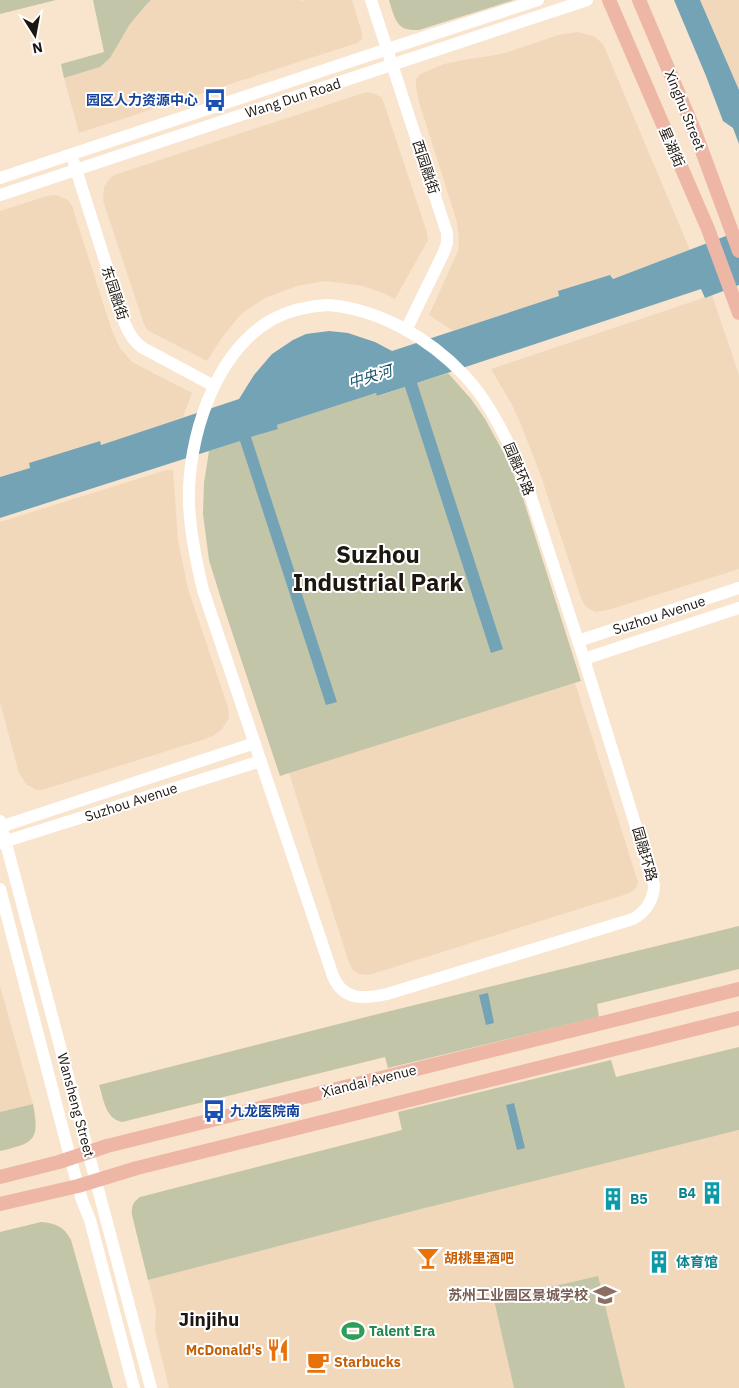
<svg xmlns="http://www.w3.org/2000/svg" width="739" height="1388" viewBox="0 0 739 1388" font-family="'IBM Plex Sans','Noto Sans SC',sans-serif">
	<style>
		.built { fill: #f2d8bb }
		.green { fill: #c3c5a8 }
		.water { fill: #74a3b6 }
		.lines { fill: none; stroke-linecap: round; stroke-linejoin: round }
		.secondary { stroke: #fff; stroke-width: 12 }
		.primary { stroke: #edb6a5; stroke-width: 14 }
		.labels { text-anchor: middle; stroke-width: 4; stroke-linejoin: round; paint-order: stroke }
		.street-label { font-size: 14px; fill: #1e170f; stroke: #fff }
		.transit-label { font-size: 14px; font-weight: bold; fill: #164399; stroke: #fff; text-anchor: end }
		.culture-label { font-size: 14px; font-weight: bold; fill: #0d838f; stroke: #fff; text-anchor: start }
		.food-label { font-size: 14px; font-weight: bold; fill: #c56008; stroke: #fff; text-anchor: start }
		.education-label { font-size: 14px; font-weight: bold; fill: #785e54; stroke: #fff; text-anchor: end }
		.leisure-label { font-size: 14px; font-weight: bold; fill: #27864d; stroke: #fff; text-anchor: start }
		.water-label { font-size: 15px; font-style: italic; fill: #16546a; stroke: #fff }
		.district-label { font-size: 19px; font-weight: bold; fill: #1e170f; stroke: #fff }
		.town-label { font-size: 24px; font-weight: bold; fill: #1e170f; stroke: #fff }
	</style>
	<rect width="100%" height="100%" fill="#f9e4cd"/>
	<!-- built -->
	<path class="built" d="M151,0H300L302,1L305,0H352L362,33V39L357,43L79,133L64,78L100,67L110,58L130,24L146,5Z
		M700,0H739V90Z
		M578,32L594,36L603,44L690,250L612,279L610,275L559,291L560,296L453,331L429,315L458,251L459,241L457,222L418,99L416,85V79L420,74L444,64L468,59L490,56L505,53L558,35Z
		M368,92L375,94L381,97L384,103L427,232L428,240L395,299L383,293L363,286L342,283L325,281L297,286L265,298L242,313L223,336L207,361L147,330L143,322L103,200L104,187L110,178L114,175L360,94Z
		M56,195L68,200L72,206L112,331L120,348L132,362L192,393L183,417L101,445L99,441L29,463L30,468L0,477V211L47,196Z
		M712,295L739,375V569L608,610L596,612L591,610L585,606L581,598L542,479L520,422L512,405L491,369Z
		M166,470H173L178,540L188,589L228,707L229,718L222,729L213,736L202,740L42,790H36L26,784L19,773L0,703V522Z
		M575,683L638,882L636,888L630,893L369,975L359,974L352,969L348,960L289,773Z
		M0,986L33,1104L0,1112Z
		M739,1130V1388H169L155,1330L156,1310L148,1280L448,1202Z"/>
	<!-- green -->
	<path class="green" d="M0,0H56L0,14Z
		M93,0H151L146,5L130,24L110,58L100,67L64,78L61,64L104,52Z
		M389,0H514L419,30C415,30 410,30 406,29C395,26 392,9 389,0Z
		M448,373L471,399L485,419L508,461L522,495L581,681L280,776L222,602L209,560L203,514L204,483L209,451L278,428L277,425L376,393L378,396Z
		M739,926V969L597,1004L599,1017L388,1068L385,1057L122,1122C105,1118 104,1100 99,1085L374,1015Z
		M739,1047V1130L421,1209L148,1280L132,1215C131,1207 133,1202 140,1197L402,1130L398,1112L611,1060L616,1077Z
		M33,1104C40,1141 34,1143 0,1151V1112Z
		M41,1222C56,1223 64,1227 71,1240L113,1388H0V1232Z
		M598,1276L625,1388H514L494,1300Z"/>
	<!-- water -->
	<path class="water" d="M674,0H700L739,90V144L733,128L723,121L706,76Z
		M739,231V285L705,298L701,289L417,383L503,649L491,653L405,387L377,396L376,393L277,425L278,429L251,437L337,702L326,705L240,441L0,518V477L30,468L29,463L100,441L101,445L239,399L254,375L272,354L293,340L306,334L329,331L348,333L375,342L392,351L559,296L558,291L610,275L613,279Z
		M488,993L494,1023L486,1025L479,995Z
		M514,1103L525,1148L517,1150L506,1105Z"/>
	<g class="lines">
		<!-- secondary -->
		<path class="secondary" d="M371,0L447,233V243L444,252L406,330
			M74,163L125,324C130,335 134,342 143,348L214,386
			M0,178L388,49L538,0
			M0,195L587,0
			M328,305C379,309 429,338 464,375C493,405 515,455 530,494L584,659L654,885C654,899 646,912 633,919L387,994C364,999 343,1001 333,976L203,590C196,561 190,532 189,503C187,440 214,352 273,319C290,310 309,306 328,305Z
			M578,641L739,588
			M584,659L739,608
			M0,821L151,1388
			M0,827L255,743
			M0,843L261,761
			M0,889L70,1157L82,1200L90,1220L134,1388"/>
		<!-- primary -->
		<path class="primary" d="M609,0L708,229L739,313
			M639,0L695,132L739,251
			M0,1177L59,1162L107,1146L739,989
			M0,1204L78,1186L137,1168L739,1018"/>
	</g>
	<!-- icons -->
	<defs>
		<symbol id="bus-bare" viewBox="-9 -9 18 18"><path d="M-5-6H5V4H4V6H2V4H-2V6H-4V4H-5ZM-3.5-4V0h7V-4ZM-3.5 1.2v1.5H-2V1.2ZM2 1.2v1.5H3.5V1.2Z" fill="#1a4fb4" stroke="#fff" stroke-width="2.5" paint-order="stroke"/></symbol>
		<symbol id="building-bare" viewBox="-9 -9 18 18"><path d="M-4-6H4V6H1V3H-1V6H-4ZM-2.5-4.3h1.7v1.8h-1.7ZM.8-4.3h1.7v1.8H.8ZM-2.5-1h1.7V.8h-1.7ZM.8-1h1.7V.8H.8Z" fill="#0f9aa8" stroke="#fff" stroke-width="2.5" paint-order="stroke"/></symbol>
		<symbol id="bar-bare" viewBox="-9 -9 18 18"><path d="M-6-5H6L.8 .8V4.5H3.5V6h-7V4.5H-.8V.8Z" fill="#e8710a" stroke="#fff" stroke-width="2.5" paint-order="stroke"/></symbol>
		<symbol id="school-bare" viewBox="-9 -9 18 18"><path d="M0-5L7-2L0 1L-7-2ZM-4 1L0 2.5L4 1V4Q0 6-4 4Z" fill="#8d6e63" stroke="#fff" stroke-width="2.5" paint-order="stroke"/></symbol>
		<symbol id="stadium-bare" viewBox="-9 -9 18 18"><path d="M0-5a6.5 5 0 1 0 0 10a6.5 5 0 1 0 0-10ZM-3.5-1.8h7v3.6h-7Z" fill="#2e9e5b" stroke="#fff" stroke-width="2.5" paint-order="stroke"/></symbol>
		<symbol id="restaurant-bare" viewBox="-9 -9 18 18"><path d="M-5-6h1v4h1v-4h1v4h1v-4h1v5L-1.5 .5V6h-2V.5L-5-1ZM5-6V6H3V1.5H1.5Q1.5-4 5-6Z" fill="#e8710a" stroke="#fff" stroke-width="2.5" paint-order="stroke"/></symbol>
		<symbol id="cafe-bare" viewBox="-9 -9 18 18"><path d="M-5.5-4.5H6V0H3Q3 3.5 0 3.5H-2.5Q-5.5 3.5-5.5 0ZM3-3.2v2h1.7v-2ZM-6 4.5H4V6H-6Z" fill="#e8710a" stroke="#fff" stroke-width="2.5" paint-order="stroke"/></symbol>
	</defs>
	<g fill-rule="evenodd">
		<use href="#bus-bare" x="199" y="84" width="32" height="32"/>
		<use href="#bus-bare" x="198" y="1095" width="32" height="32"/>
		<use href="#building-bare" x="696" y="1177" width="32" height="32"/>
		<use href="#building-bare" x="597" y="1183" width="32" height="32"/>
		<use href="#bar-bare" x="412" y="1242" width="32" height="32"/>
		<use href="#building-bare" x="643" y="1246" width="32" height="32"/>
		<use href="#school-bare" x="589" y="1279" width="32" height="32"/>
		<use href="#stadium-bare" x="337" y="1315" width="32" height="32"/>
		<use href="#restaurant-bare" x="262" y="1334" width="32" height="32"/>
		<use href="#cafe-bare" x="302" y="1346" width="32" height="32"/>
	</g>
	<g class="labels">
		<!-- street labels -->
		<g class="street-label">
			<text transform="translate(293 98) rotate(-18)" y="5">Wang Dun Road</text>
			<text transform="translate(685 110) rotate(68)" y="5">Xinghu Street</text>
			<text transform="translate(672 147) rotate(66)" y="5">星湖街</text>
			<text transform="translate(426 167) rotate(72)" y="5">西园融街</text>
			<text transform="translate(115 293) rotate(72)" y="5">东园融街</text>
			<text transform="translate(519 469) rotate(67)" y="5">园融环路</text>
			<text transform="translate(659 615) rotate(-18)" y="5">Suzhou Avenue</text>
			<text transform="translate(131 802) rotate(-18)" y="5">Suzhou Avenue</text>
			<text transform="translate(645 854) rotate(74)" y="5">园融环路</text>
			<text transform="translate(369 1081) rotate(-14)" y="5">Xiandai Avenue</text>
			<text transform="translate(76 1105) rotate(75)" y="5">Wansheng Street</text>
		</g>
		<!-- transit labels -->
		<g class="transit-label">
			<text x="198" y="105">园区人力资源中心</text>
			<text x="230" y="1116" text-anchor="start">九龙医院南</text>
		</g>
		<!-- culture labels -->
		<g class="culture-label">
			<text x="696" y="1198" text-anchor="end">B4</text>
			<text x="630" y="1204">B5</text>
			<text x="676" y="1267">体育馆</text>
		</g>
		<!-- food labels -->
		<g class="food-label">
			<text x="444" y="1263">胡桃里酒吧</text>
			<text x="262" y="1355" text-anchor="end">McDonald's</text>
			<text x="334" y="1367">Starbucks</text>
		</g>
		<!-- education labels -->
		<g class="education-label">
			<text x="588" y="1300">苏州工业园区景城学校</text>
		</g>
		<!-- leisure labels -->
		<g class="leisure-label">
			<text x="369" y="1336">Talent Era</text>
		</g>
		<!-- water labels -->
		<g class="water-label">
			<text transform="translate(370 377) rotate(-17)" y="5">中央河</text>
		</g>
		<!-- district labels -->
		<g class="district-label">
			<text x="209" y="1326">Jinjihu</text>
		</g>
		<!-- town labels -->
		<g class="town-label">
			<text x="378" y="563">Suzhou<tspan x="378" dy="28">Industrial Park</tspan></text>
		</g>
	</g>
	<!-- north arrow -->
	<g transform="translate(35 35) rotate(169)" stroke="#ffffff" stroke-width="4" paint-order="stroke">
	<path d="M0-4L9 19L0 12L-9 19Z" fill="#1e170f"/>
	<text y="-8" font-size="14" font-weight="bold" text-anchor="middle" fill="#1e170f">N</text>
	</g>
</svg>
